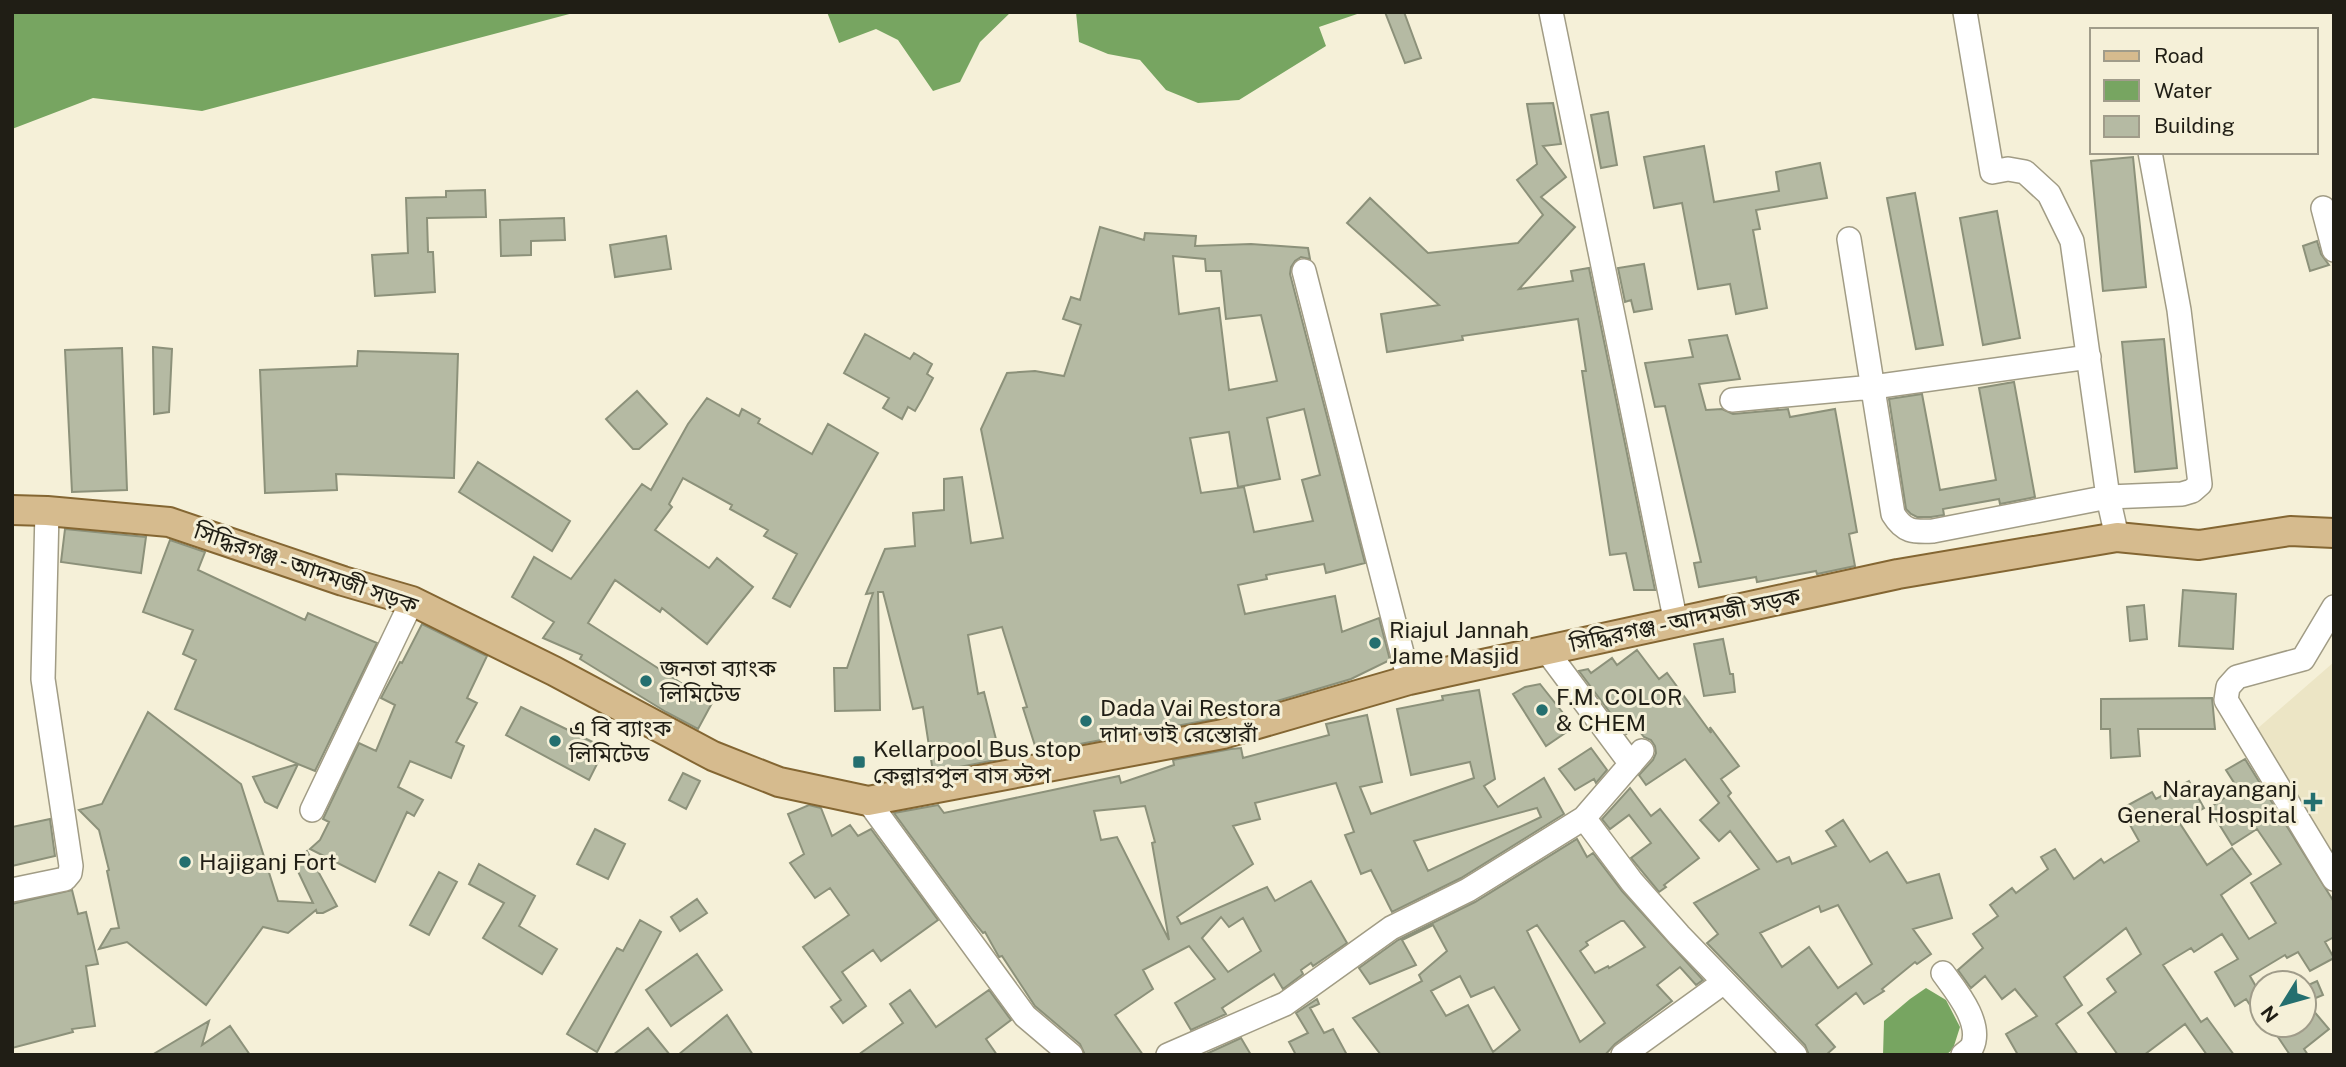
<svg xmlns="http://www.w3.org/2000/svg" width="2346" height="1067" viewBox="0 0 2346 1067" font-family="'Public Sans','Noto Sans Bengali',sans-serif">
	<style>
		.built { fill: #ece5c5 }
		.water { fill: #77a561 }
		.building { fill: #b5baa3; stroke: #8c917a; stroke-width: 2; fill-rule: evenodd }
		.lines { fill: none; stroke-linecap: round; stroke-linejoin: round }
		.minor-casing { stroke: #a19c85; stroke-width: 26 }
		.major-casing { stroke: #846632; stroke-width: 32 }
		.minor { stroke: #fff; stroke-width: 23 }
		.major { stroke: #d6bb8e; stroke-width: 28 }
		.poi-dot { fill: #246f6f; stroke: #f5f0d8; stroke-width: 2.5 }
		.labels { text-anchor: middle; stroke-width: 6; stroke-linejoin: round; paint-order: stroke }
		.street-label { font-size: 23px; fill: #201e15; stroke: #f5f0d8 }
		.poi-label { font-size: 23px; fill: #201e15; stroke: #f5f0d8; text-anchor: start }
	</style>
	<rect width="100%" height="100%" fill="#f5f0d8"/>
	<!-- built -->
	<path class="built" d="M2334,662V869L2250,735Z"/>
	<!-- water -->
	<path class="water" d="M12,12H577L202,111L93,98L12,129Z
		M827,12H1011L980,42L960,82L933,91L898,40L876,29L839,43Z
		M1076,12H1363L1319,27L1326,46L1239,100L1198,103L1166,90L1140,60L1108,54L1079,42Z
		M1926,988L1946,1000L1960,1027L1953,1049L1946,1055H1883L1884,1021L1910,999Z"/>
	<!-- building -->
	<path class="building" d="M1385,12H1404L1421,58L1405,63Z
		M1553,103L1561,144L1543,146L1566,177L1541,197L1575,227L1519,289L1573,281L1571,271L1589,268L1655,590H1634L1626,553L1610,555L1582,371H1586L1578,319L1462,336L1463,340L1387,352L1381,314L1439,305L1347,223L1370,198L1428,253L1518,243L1543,215L1517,180L1537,164L1527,104Z
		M1608,112L1617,165L1601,168L1591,115Z
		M1704,146L1714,202L1779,191L1776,172L1820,163L1827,198L1756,210L1760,229L1753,230L1767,308L1736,314L1730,284L1698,289L1682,203L1654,208L1644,157Z
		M2133,157L2146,287L2103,291L2091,161Z
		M485,190L486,217L427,218L428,252H433L435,292L375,296L372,255L408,253L406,198L446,197V191Z
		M1915,193L1943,345L1916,349L1887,198Z
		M1997,211L2020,338L1983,345L1960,218Z
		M564,218L565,240L531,241V255L501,256L500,220Z
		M1100,227L1144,240L1145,233L1196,236L1195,246L1251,244L1308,248L1310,259L1301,257L1295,261L1291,267L1290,274L1365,563L1326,573L1324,564L1266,575L1267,579L1238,585L1245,614L1335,596L1342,632L1379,618L1390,660L1351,679L1219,718L1037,752L1023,708L1027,707L1002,627L968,635L978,694L984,692L1001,759L933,772L923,707L913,709L883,592H878L880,710L835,711L834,668H847L873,593L866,594L885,549L915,546L913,513L944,510V479L962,477L971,543L1003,538L981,429L1007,373L1035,371L1064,376L1081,325L1063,319L1071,297L1080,300ZM1173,256L1205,259L1206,271H1221L1226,319L1261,315L1277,381L1229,390L1219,308L1179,314ZM1304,409L1320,475L1302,480L1313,521L1254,532L1244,487L1201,493L1190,438L1229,432L1238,487L1280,479L1267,418Z
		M666,236L671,269L615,277L610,245Z
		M2317,241L2321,254L2329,265L2310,271L2303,246Z
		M1644,264L1652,309L1634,312L1631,300L1625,302L1618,268Z
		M865,334L910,359L914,353L932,364L927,374L933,378L922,399L915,411L908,407L902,419L883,408L889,398L844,373Z
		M1727,335L1740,379L1699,384L1706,410L1722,409L1733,414L1788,409L1790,417L1835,409L1857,532L1849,534L1855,566L1817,574L1816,571L1757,582L1756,577L1699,587L1694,563L1701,562L1665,406L1655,407L1645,363L1693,357L1689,340Z
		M2164,339L2177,468L2135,472L2122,342Z
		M153,347L172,349L169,412L154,414Z
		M122,348L127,490L72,492L65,350Z
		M358,351L458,354L454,478L336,474L337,490L265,493L260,370L357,366Z
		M2014,382L2035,497L2000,504L1999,499L1943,509L1944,515L1931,517H1917L1911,514L1906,509L1889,399L1922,394L1940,490L1996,480L1979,388Z
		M637,391L667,424L639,449H633L606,419Z
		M707,398L739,416L742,409L760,419L758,423L812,454L828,424L878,453L790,607L773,598L797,554L764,536L768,530L730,509L732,505L683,478L669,504L672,507L655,530L709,568L717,558L753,587L707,644L662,608L660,612L615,580L588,623L712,703L698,729L666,712L580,659L582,655L543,638L554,622L512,597L534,557L571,579L642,484L651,490L688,424Z
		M478,462L570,521L552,551L459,492Z
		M65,529L146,537L141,573L61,562Z
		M170,540L205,552L198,570L305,620L308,613L377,643L315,771L298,764L277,808L265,802L253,777L298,764L175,709L196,660L183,654L193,630L143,612Z
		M2183,590L2236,594L2233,649L2179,646Z
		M2144,605L2147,639L2130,641L2127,607Z
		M422,624L487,656L467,698L477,703L456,742L464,746L451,778L410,761L398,787L423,800L414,816L407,812L375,882L310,849L320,840L329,822L323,819L359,743L376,751L395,705L381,698L400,662L402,663Z
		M1723,639L1730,674H1733L1735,692L1704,696L1694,644Z
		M1637,650L1659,679L1667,673L1711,733L1710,727L1739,766L1721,779L1731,793L1728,796L1777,862L1789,857L1792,864L1836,846L1826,831L1843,820L1870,862L1887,852L1907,883L1939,874L1952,918L1913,929L1931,954L1917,964L1915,962L1882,989L1884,991L1864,1004L1856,993L1816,1025L1835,1047L1826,1055H1809L1805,1045L1707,943L1718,934L1694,903L1759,869L1730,831L1719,841L1700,820L1719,803L1685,759L1646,785L1639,775L1653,760L1656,753L1655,746L1651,740L1644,737L1636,727L1626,734L1579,671L1588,669L1591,673L1612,658L1617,665ZM1838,905L1872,964L1838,988L1809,947L1782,967L1760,933L1819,906L1821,912Z
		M1540,684L1571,723V729L1546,746L1513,694L1525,687Z
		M1479,690L1495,779L1484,786L1498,807L1544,778L1564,814L1461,878L1392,912L1371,870L1361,874L1345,835L1354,832L1336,783L1255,803L1260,819L1233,826L1253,864L1177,917L1181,924L1267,887L1275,901L1311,881L1347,943L1313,966L1311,963L1301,970L1303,974L1283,989L1274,974L1222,1008L1226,1014L1191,1030L1175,1003L1215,979L1189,946L1143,970L1153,989L1115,1015L1143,1055H1085L1080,1044L1035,1006L1002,956L999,957L985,932L983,933L973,921L894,813L938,805L944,813L1119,776L1121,783L1174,765L1173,760L1231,749L1241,748L1243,758L1329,735L1326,724L1367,715L1382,782L1360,787L1371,814L1474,778L1470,762L1411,775L1397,709L1443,700L1442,696ZM1145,806L1155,842L1152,843L1169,940L1117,837L1101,840L1094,811ZM1537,808L1541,817L1428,871L1414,841ZM1221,917L1229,927L1243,918L1261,951L1228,972L1202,938Z
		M2212,698L2215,729H2138L2140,756L2111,758L2110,729H2101V699Z
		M521,707L605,748L589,780L506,735Z
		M148,712L241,784L278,901L313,903L294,863L307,851L337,906L323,913H317L316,910L288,933L263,927L206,1005L127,942L99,949L111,929L119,928L107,871L109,870L99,830L79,810L102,804Z
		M1591,748L1607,770L1596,783L1594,779L1575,790L1559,769Z
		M2245,759L2334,902V937L2325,942L2334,958L2310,971L2298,952L2287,958L2285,955L2250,976L2262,997V1023L2246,999L2235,1006L2215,972L2238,959L2222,934L2194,952L2191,948L2163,965L2201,1022L2207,1018L2234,1055H2207L2185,1024L2144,1055H2118L2088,1013L2116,992L2107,979L2141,954L2126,928L2064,977L2082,1005L2056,1024L2078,1055H2018L2006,1034L2037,1016L2015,989L2002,999L1985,976L1971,988L1958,970L1983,948L1973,934L1998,916L1990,905L2012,888L2016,893L2048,869L2041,857L2055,849L2074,879L2101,859L2104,863L2139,841L2121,809L2152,792L2156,799L2189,781L2204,808L2179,822L2207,865L2232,848L2251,874L2221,895L2249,939L2276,923L2251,883L2281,864L2257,829L2232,845L2209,808L2238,789L2226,770Z
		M683,773L700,781L686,809L669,800Z
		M1630,788L1651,816L1660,809L1699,858L1664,885L1666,887L1659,892L1631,858L1651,843L1629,815L1610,829L1602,819Z
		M809,805L821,808L832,836L850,825L858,836L871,829L938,920L881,961L873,950L842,972L866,1006L843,1023L831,1007L841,1000L803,947L849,915L830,888L815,898L790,863L804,854L788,814Z
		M50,819L55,856L12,866V827Z
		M595,829L625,844L608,879L577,864Z
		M1577,839L1587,857L1593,853L1622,891L1703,980L1696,985L1680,967L1657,985L1672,1001L1615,1044L1605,1055H1381L1353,1018L1422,981L1419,975L1447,951L1433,925L1402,940L1416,965L1370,984L1359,968L1398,940L1475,902ZM1621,921H1624L1645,947L1609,968L1608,966L1595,973L1580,951L1588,945L1586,942ZM1537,925L1605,1023L1580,1042L1527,931ZM1460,976L1471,997L1494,987L1520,1030L1493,1052L1468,1005L1446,1016L1431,991Z
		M479,864L535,896L519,926L557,949L542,974L483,938L504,903L469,884Z
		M439,872L457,882L429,935L410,925Z
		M72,890L78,914L86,912L98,964L86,966L95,1026L72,1029L73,1032L12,1048V904Z
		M697,899L707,913L680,931L671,917Z
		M640,920L661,932L597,1052L567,1034L617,948L623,951Z
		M697,954L722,990L671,1026L646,990Z
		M2317,981L2323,995L2306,1002L2329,1029L2304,1049L2308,1055H2290L2270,1025H2304V987Z
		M910,990L936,1027L989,990L1011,1020L986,1039L997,1055H858L903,1023L890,1004Z
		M1317,999L1319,1004L1310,1008L1324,1033L1333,1029L1347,1055H1296L1289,1042L1308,1033L1296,1013Z
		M727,1015L753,1055H678Z
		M209,1021L202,1045L230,1026L250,1055H152Z
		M648,1028L670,1055H613Z
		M1241,1038L1251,1055H1204Z"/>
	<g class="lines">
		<defs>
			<path id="minor" d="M1551,12L1676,623
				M1965,12L1992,172L2008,169L2025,172L2049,194L2072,241L2108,497L2117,537
				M2323,208L2334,250
				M1849,239L1893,514C1904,532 1913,532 1933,531L2108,497L2182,494L2192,491L2200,484L2179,310L2150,152
				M1304,271L1409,680
				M1732,400L1873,387L2089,357
				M2334,607L2303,659L2237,677L2228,687L2226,700L2334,879
				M1546,650L1631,764
				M868,801L1025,1016L1071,1055
				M312,810L412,601
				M1584,818L1632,882L1679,935L1795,1055
				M12,890L65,879L70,873L71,866L43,679L47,511
				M1943,973C1956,991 1983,1023 1972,1047C1970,1050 1966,1052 1963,1055
				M1168,1055L1285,1004L1391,928L1468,890L1584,818L1642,751
				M1623,1055L1724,982"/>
			<path id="major" d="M12,510L47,511L169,522L343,581L412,601L554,671L713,756L779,782L868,801L1223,734L1409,680L1898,574L2117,537L2199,545L2290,531L2334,533"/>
		</defs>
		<!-- minor casing -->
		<use href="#minor" class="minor-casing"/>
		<!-- major casing -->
		<use href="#major" class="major-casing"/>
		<!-- minor -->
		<use href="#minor" class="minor"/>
		<!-- major -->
		<use href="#major" class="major"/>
	</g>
	<!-- markers -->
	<g class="poi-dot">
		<circle cx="1375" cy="643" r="7"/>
		<circle cx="646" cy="681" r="7"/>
		<circle cx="1542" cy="710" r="7"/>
		<circle cx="1086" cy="721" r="7"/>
		<circle cx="555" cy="741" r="7"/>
		<rect x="852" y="755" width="14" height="14" rx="3.5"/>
		<path d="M2309.5 791.5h7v7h7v7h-7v7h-7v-7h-7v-7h7z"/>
		<circle cx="185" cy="862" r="7"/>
	</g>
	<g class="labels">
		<!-- street labels -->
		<g class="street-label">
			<text transform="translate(306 568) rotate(19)" y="8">সিদ্ধিরগঞ্জ - আদমজী সড়ক</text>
			<text transform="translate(1685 620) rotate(-12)" y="8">সিদ্ধিরগঞ্জ - আদমজী সড়ক</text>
		</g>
		<!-- poi labels -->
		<g class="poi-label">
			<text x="1389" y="638">Riajul Jannah<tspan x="1389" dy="26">Jame Masjid</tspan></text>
			<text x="660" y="676">জনতা ব্যাংক<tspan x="660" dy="26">লিমিটেড</tspan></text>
			<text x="1556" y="705">F.M. COLOR<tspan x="1556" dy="26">&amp; CHEM</tspan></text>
			<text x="1100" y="716">Dada Vai Restora<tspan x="1100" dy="26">দাদা ভাই রেস্তোরাঁ</tspan></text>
			<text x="569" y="736">এ বি ব্যাংক<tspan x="569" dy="26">লিমিটেড</tspan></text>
			<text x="873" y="757">Kellarpool Bus stop<tspan x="873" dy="26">কেল্লারপুল বাস স্টপ</tspan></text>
			<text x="2297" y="797" text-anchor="end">Narayanganj<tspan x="2297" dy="26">General Hospital</tspan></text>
			<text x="199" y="870">Hajiganj Fort</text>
		</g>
	</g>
	<!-- border -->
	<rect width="2346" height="1067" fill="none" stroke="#201e15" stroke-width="28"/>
	<!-- legend -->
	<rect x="2090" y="28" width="228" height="126" fill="#f5f0d8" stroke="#a09c8a" stroke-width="2"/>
	<rect x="2104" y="51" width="35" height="10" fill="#d6bb8e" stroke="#a09c8a" stroke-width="2"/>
	<text x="2154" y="63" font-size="21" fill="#201e15">Road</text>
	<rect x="2104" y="80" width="35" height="21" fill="#77a561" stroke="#a09c8a" stroke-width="2"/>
	<text x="2154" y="98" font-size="21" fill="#201e15">Water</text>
	<rect x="2104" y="116" width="35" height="21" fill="#b5baa3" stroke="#a09c8a" stroke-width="2"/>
	<text x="2154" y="133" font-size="21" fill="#201e15">Building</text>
	<!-- north arrow -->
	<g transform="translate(2283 1004) rotate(233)"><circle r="33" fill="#f5f0d8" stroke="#a09c8a" stroke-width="2"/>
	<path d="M0-5L12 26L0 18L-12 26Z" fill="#246f6f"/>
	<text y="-10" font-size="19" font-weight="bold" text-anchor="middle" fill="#201e15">N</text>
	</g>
</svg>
